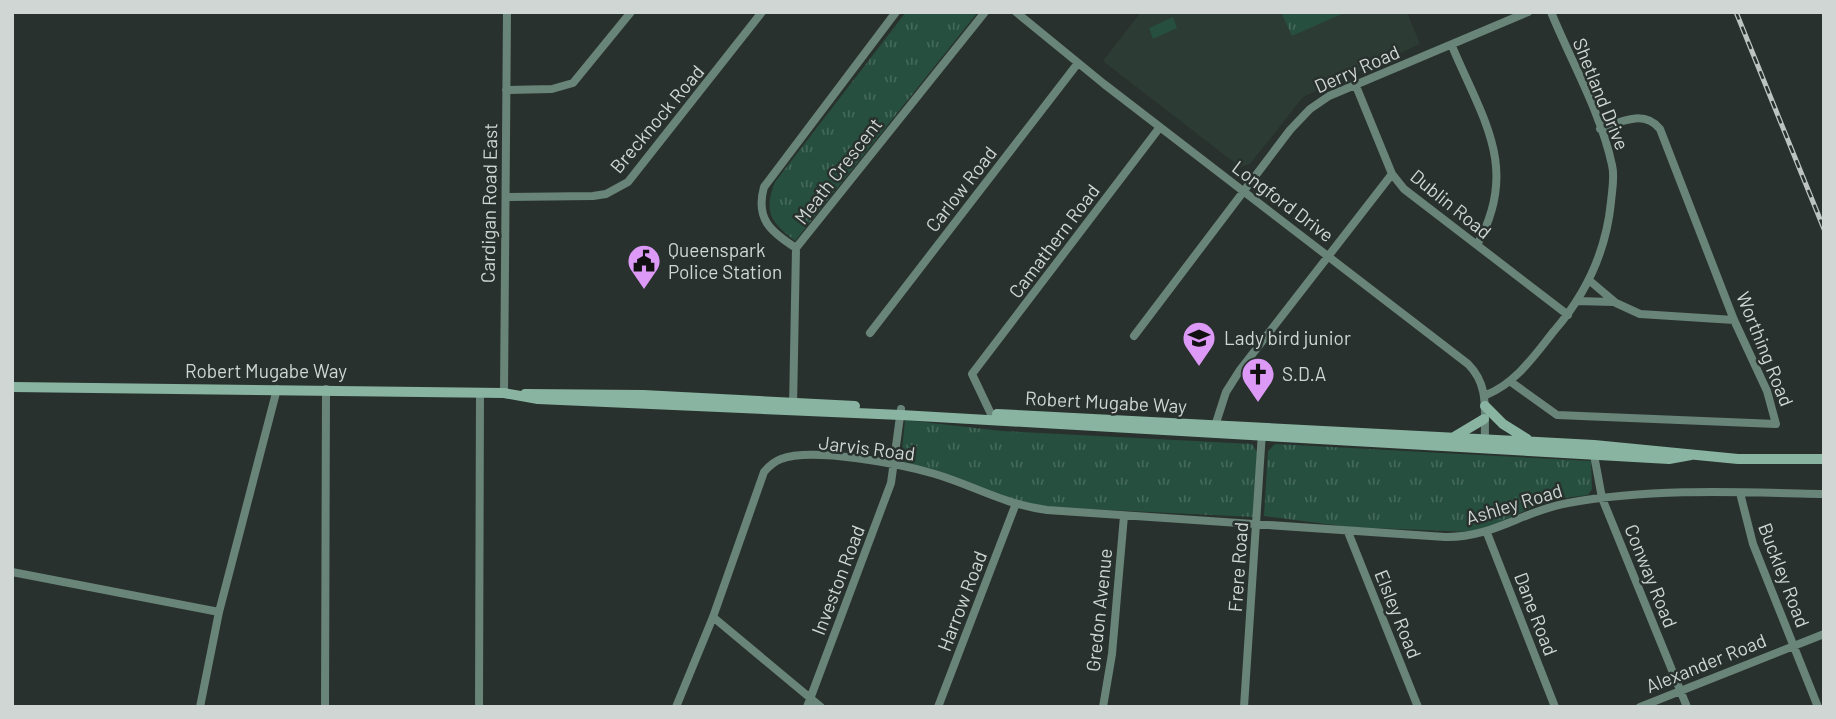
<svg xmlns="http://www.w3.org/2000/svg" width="1836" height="719" viewBox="0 0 1836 719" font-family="Barlow,sans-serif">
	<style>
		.built { fill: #2c3b34 }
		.grass { fill: url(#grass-tufts) }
		.garden { fill: #264f3f }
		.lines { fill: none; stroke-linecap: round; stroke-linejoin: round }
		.street { stroke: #698478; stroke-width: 8 }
		.secondary { stroke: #88b4a1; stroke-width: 10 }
		.rail-casing { stroke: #bcc3c0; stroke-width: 5 }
		.rail { stroke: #29312e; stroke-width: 2.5; stroke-dasharray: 8; stroke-linecap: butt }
		.labels { text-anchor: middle; stroke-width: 5; stroke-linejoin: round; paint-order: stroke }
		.street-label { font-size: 19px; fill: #d0d6d3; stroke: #29312e }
		.poi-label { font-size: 19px; fill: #d0d6d3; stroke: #29312e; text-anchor: start }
	</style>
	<defs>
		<pattern id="grass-tufts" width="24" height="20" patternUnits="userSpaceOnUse" patternTransform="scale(1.75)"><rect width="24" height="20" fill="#264f3f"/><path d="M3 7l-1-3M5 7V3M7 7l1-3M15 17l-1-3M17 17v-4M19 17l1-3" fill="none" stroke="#44685a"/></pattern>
	</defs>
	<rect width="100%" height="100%" fill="#29312e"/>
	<!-- built -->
	<path class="built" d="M1141,12H1407L1420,44L1303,97L1250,164L1240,167L1103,61Z"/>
	<!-- grass -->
	<path class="grass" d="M906,12H978L795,241C771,222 763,213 775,182Z
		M1281,12H1346L1292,36Z
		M905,420L1002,431L1252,444L1257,452L1253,517L1047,507C997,499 951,474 901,461Z
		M1275,444L1591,461L1592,489L1588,495L1548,500L1485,529L1471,532L1349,527L1264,516L1268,451Z"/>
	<!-- garden -->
	<path class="garden" d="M1173,17L1177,28L1153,39L1149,28Z"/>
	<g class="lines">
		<!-- street -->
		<path class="street" d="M896,12L764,187C755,219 771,232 796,248L985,12
			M1016,12L1104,84L1468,364C1490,386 1484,411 1485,440
			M1452,46C1483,120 1520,168 1477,245
			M1356,86L1392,174L1404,189L1568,315
			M506,90L552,89L573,83L631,12
			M506,197L593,196L606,194L628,182L762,12
			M1590,281L1616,303L1640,314L1734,320
			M1577,301L1613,302
			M870,333L1078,63
			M1134,336L1290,130L1310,109L1329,96L1528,12
			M1511,382L1557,415L1776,424L1767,391L1734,320L1660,129C1644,109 1620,122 1600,129
			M504,393L507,12
			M1486,395C1516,383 1534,356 1554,331C1587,293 1606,252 1611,202C1612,190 1615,177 1612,165C1601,113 1571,61 1551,12
			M793,408L796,248
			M991,414L972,374L1160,127
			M1214,429L1226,392L1240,370L1392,174
			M1594,455L1602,498L1687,707
			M1740,493L1753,544L1818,707
			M1348,532L1418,707
			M1487,533L1555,707
			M12,572L219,612
			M713,617L821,707
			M200,707L219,612L277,389
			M325,707L326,389
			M479,707L480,393
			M676,707L713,617L764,472C769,466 773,462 781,459C812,447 902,464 935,474C975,486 1003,504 1047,510L1445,537C1493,538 1522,511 1568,503C1653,488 1738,492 1824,494
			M807,707L891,483L901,409
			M938,707L1015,506
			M1103,707L1112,654L1124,516
			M1244,707L1262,432
			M1640,707L1824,634"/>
		<!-- secondary -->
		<path class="secondary" d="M12,387L504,393L538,399L901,415L1669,459L1691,455
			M525,394L643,395L855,406
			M1485,406L1503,424L1527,439
			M997,414L1594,445L1738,459H1824
			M1454,437L1484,419"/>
		<defs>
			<path id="rail" d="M1736,12L1824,229"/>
		</defs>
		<!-- rail casing -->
		<use href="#rail" class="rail-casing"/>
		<!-- rail -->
		<use href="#rail" class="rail"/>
	</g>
	<!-- icons -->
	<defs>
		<symbol id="civic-pin" viewBox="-11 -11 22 30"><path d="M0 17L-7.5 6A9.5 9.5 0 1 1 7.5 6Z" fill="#dc99f5" stroke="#29312e"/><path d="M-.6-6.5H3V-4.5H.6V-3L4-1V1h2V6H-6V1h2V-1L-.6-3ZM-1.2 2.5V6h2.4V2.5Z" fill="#111"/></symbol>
		<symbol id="school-pin" viewBox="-11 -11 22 30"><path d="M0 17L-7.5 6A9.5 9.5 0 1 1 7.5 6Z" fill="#dc99f5" stroke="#29312e"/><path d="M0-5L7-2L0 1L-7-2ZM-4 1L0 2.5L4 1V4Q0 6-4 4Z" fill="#111"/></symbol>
		<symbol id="church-pin" viewBox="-11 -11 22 30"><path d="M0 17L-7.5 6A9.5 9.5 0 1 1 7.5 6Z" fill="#dc99f5" stroke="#29312e"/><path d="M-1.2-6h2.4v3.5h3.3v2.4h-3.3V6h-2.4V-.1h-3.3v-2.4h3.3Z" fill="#111"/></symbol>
	</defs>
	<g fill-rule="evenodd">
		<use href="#civic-pin" x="625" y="242" width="38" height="52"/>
		<use href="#school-pin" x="1180" y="319" width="38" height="52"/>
		<use href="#church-pin" x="1239" y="355" width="38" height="52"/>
	</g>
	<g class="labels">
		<!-- street labels -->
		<g class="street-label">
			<text transform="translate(1357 69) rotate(-24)" y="7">Derry Road</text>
			<text transform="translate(1601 94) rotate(68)" y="7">Shetland Drive</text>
			<text transform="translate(657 119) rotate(-50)" y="7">Brecknock Road</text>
			<text transform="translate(838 171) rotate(-52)" y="7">Meath Crescent</text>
			<text transform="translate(961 189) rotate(-52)" y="7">Carlow Road</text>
			<text transform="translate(1283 201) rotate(37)" y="7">Longford Drive</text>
			<text transform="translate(489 203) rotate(-89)" y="7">Cardigan Road East</text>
			<text transform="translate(1451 204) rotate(39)" y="7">Dublin Road</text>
			<text transform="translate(1054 241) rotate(-53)" y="7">Camathern Road</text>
			<text transform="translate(1765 349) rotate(68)" y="7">Worthing Road</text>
			<text x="266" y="378">Robert Mugabe Way</text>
			<text transform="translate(1106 402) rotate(3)" y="7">Robert Mugabe Way</text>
			<text transform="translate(867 448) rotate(7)" y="7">Jarvis Road</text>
			<text transform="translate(1514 504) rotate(-17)" y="7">Ashley Road</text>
			<text transform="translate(1238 567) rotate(-86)" y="7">Frere Road</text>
			<text transform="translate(1784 575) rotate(69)" y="7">Buckley Road</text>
			<text transform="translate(1651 576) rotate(68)" y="7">Conway Road</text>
			<text transform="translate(838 580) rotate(-69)" y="7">Investon Road</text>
			<text transform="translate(962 601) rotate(-69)" y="7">Harrow Road</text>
			<text transform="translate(1099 610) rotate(-84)" y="7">Gredon Avenue</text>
			<text transform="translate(1398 614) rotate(68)" y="7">Elsley Road</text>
			<text transform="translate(1536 614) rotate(69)" y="7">Dane Road</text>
			<text transform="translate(1706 663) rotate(-22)" y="7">Alexander Road</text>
		</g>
		<!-- poi labels -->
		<g class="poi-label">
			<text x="668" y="257">Queenspark<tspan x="668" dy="22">Police Station</tspan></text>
			<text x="1224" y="345">Lady bird junior</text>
			<text x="1282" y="381">S.D.A</text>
		</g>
	</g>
	<!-- border -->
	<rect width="1836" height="719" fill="none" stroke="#d0d6d3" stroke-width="28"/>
</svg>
